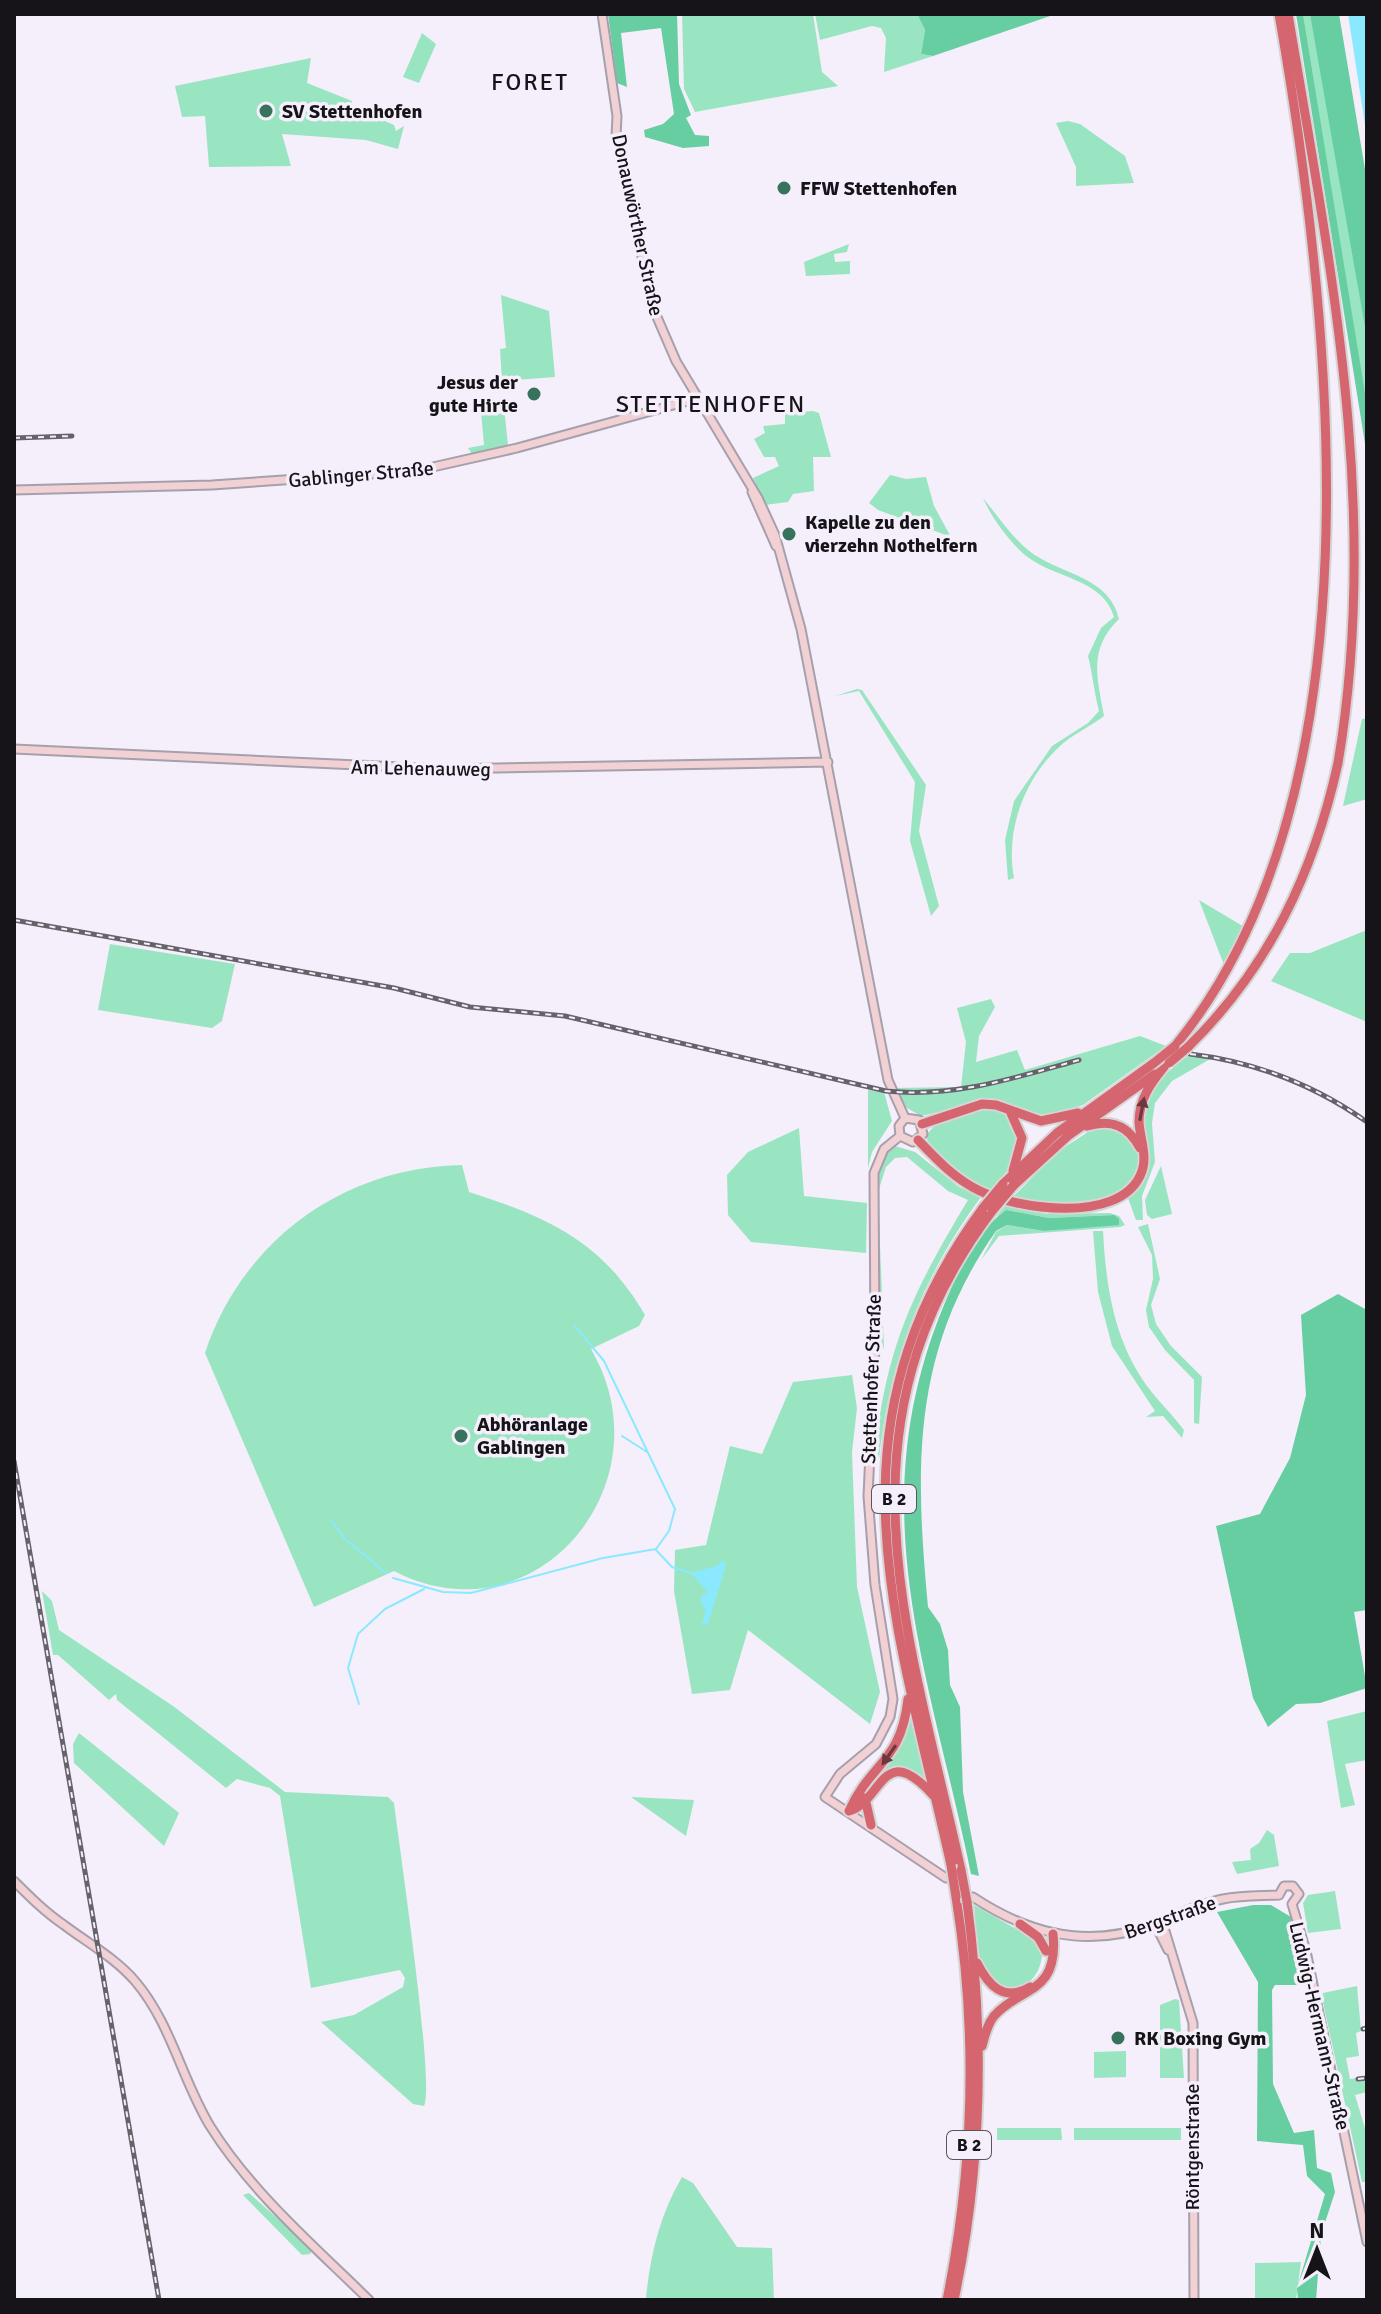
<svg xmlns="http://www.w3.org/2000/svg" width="1381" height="2314" viewBox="0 0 1381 2314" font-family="Signika,sans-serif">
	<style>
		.green { fill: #9ae5c1 }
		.forest { fill: #67cea1 }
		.water { fill: #8ae9fe }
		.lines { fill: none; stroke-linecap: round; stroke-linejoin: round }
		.stream { stroke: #8ae9fe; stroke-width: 2 }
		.secondary-casing { stroke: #a69fac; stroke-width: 11 }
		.highway-casing { stroke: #d5d5d5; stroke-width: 13 }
		.secondary { stroke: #f2d1d4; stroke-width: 7 }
		.highway { stroke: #d5656f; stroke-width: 9 }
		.rail-casing { stroke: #656269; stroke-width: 5 }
		.rail { stroke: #f5eefb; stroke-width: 2; stroke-dasharray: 6; stroke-linecap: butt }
		.highway-bridge-casing { stroke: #d5d5d5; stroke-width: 13; stroke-linecap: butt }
		.highway-bridge { stroke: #d5656f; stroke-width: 9 }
		.oneway { fill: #6c383f }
		.poi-dot { fill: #36725c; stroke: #f5eefb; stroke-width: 3 }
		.labels { text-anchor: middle; stroke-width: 7; stroke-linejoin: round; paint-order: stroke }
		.shield { fill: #f5eefb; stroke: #59555c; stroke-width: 2 }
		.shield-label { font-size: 18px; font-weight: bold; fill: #161418 }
		.poi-label { font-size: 20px; font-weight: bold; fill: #161418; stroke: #f5eefb; text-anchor: start }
		.street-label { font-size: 20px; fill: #161418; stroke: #f5eefb }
		.quarter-label { font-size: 24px; letter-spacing: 2px; fill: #161418; stroke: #f5eefb }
	</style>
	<rect width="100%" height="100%" fill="#f5eefb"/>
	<!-- green -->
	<path class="green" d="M682,14H813L822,72L838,86L695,112L684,89Z
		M815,14H917L925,30L921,54L933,56L884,72L886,38L881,28L872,26L820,40Z
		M1303,14H1310L1318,53L1367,339V410Z
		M422,33L436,44L419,83L403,77Z
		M311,58L307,83L352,101V107L394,125L396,131L404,126L398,149L366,140L282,134L291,166L209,167L205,116L182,117L175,86Z
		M1068,121L1080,124L1125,156L1134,183L1076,186V167L1056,123Z
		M849,244L847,252L834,254L835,262L850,261V274L806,276L804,262Z
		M501,295L549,311L555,377L502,381L500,349L506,348Z
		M504,407L508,445L472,454L468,448L484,445L481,412Z
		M813,411L819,413L831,457H813L814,491L793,494L788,502L765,505L753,478L779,466L775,457H764L754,439L765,433L763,426L785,424V413Z
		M890,475L906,479L926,477L934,506L951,537L878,510L869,503Z
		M983,498C997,515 1011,536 1028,550C1059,575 1109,575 1119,619C1088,649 1097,677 1104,716C1090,727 1071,735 1058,748C1024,780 1005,831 1014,878L1008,880L1005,840L1014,801L1052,746L1088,723L1099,711C1094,692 1093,676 1088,656L1101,628L1114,617C1104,580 1056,578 1029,558C1012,546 991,517 983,498Z
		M857,689L862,690L926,785L919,831L939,906L931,916L910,841L915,782L859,691L835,696Z
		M1367,718V799L1343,806L1362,719Z
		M1199,900L1246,928L1224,965Z
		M1367,930V1022L1271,981L1290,953H1310Z
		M110,944L235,964L222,1021L212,1028L98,1010Z
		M991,999L995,1007L979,1036L976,1062L1017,1050L1025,1070L1140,1036L1166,1046L1083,1105L1048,1116L1025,1113L991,1100L921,1116L907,1108L894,1088L961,1087L966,1042L957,1008Z
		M1189,1055L1212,1058L1172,1081L1155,1103L1152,1123L1155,1162L1142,1196L1143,1220H1136L1128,1198L1146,1173C1141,1111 1135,1095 1189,1055Z
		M868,1090L884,1092L892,1121L872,1152L868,1168Z
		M988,1106L1005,1113L1019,1131L1011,1166L990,1191C968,1181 931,1160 926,1135L940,1120Z
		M1097,1126L1119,1128L1137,1148C1154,1214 1048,1204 1012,1198L1056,1153Z
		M799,1128L804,1196L867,1203L866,1253L751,1242L728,1215L727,1175L748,1152Z
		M895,1146L915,1152L959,1187L981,1197C922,1277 890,1359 879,1459H874C886,1347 911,1295 968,1200L948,1191L907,1157L895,1158L886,1167L878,1192L884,1349L882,1345L879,1348L877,1173L882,1156Z
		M462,1165L469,1192C547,1217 602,1241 645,1315L639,1326L591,1349C670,1484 534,1644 394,1571L314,1607L205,1353C242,1241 343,1167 462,1165Z
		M1161,1166L1172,1214L1152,1219L1147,1215L1145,1200Z
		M1006,1205L1046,1214L1110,1213L1119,1216L1125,1225L1120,1227L999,1236L981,1260L996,1232L1007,1225L1044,1231L1119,1224L1114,1215L1049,1218L1006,1210L996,1217Z
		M1148,1224L1160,1279L1151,1305L1156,1324L1171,1346L1202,1377L1199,1424L1194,1423V1380L1165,1350L1149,1327L1146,1310L1153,1279L1152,1255L1138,1227Z
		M1093,1231H1103C1106,1287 1114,1340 1147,1386C1159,1402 1172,1414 1184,1430L1182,1438L1163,1416L1146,1417L1155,1411L1112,1346L1098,1292Z
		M852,1375L857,1408L852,1452L857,1587L880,1692L870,1724L748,1630L730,1690L692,1694L674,1591L675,1550L706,1545L730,1446L762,1454L793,1382Z
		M42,1591L52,1601L59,1630L173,1706L285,1792L388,1797L394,1803C399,1845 435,2084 424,2106L413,2104L321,2022L354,2015L403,1987L405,1978L400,1970L311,1988L280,1796L270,1788L237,1779L226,1788L117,1700L116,1694L109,1700L58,1655H53Z
		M1367,1711V1760L1345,1764L1355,1805L1341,1808L1327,1721Z
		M910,1716L927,1786L920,1778L882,1776L863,1796Z
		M79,1733L179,1813L164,1846L74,1763L73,1744Z
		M631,1797L694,1800L686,1836Z
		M1267,1830L1274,1835L1279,1866L1237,1874L1232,1862L1251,1860L1250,1849L1259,1843Z
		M1335,1891L1341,1929L1308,1933L1303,1903L1308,1895Z
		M974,1905L1034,1939L1042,1949C1044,1987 1003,2005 984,1968C975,1951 976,1924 974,1905Z
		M1357,1986L1361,2031L1356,2033L1359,2056L1346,2058L1350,2079L1365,2077L1367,2092L1355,2095L1367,2135V2182H1362L1322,1998L1323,1993Z
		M1175,1999L1179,2000L1184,2078H1160V2005Z
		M1126,2051V2077L1094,2078V2052Z
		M997,2128H1061L1062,2140H997Z
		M1074,2128H1181V2140H1074Z
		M682,2177L693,2183L737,2247L772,2248L774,2300L646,2298C650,2256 660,2214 682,2177Z
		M249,2193L313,2250L310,2254L302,2255L243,2195Z
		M1301,2262L1296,2300H1255V2263Z"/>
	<!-- forest -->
	<path class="forest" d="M608,14H677L679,84L691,115L686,118L695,135L709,136V146L683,148L645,137L644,130L663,124L674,114L661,28L621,33L627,87L617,83Z
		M917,14H1056L933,56L921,54L925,30Z
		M1296,14H1303L1304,20L1365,393L1367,456Z
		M1310,14H1339L1367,181V339Z
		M1006,1210L1049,1218L1114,1215L1119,1219V1225L1044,1231L1007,1225L996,1231C911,1352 915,1468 928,1607L940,1624L948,1650L950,1685L960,1707L963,1792L979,1876L971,1874C930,1673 859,1509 944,1305C957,1274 977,1230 1006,1210Z
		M1338,1294L1367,1310V1610L1354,1612L1367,1688L1320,1703L1296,1704L1268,1727L1253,1698L1216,1526L1260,1514L1290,1458L1306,1395L1301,1315Z
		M1253,1905H1271L1291,1917L1304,1977L1299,1985H1275L1272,1990L1273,2084L1294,2133L1314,2130L1317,2168L1331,2173L1335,2192L1321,2235L1316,2300H1298L1297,2288L1325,2194L1307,2176L1303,2145L1257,2141L1258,1982L1217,1912Z"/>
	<!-- water -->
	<path class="water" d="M1348,14H1367V138Z
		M723,1560L726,1565L708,1624L702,1625L706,1608L702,1606L701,1596L708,1592L691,1573L717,1566Z"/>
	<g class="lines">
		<!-- stream -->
		<path class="stream" d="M622,1436L647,1452
			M331,1520L344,1538L386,1573
			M656,1550L672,1567L691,1573
			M393,1578L443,1592L471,1593L603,1558L656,1549L669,1531L675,1509L604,1361L575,1326
			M359,1704L348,1668L358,1634L385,1609L424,1589"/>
		<defs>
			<path id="secondary" d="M602,14L617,116L616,137L627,173L650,301L676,361L758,498L775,535L801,629L888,1080L905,1118
				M14,490L212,485L415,471L517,448L699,398
				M752,492L776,546
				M14,749L444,769L828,762
				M900,1136L884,1149L874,1173L875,1346L868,1496L875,1585L893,1699L890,1717L876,1744L840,1774L825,1797L946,1878
				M900,1136L913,1142L923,1134L919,1120L905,1118
				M900,1136L899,1126L905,1118
				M14,1881C30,1897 45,1912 64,1925C88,1943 115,1958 135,1981C171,2023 182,2080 210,2126C252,2193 313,2245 369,2300
				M1279,1895L1284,1886H1293L1299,1894L1292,1904
				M973,1897C1027,1933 1085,1949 1148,1926C1173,1917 1197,1904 1223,1899C1242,1895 1261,1896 1279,1895
				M1292,1904L1306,1951L1367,2242
				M1162,1921L1193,2023L1194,2300
				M1155,1924L1168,1950"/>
			<path id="highway" d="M1175,1046C1381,795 1335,333 1279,14
				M1188,1047C1269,968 1314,872 1338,763C1381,509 1330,264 1288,14
				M1010,1111L1022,1138L1013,1171
				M922,1124L982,1104L996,1105L1041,1121L1078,1113
				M1087,1126C1111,1119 1128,1125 1140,1148
				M918,1140C937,1160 955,1179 980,1191C1017,1209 1117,1224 1140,1176C1149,1158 1140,1140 1139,1122C1139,1099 1151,1083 1164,1067
				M1003,1184L1057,1133L1154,1063
				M1013,1186L1069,1135L1155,1074
				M865,1798L871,1825
				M849,1811C871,1762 901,1763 908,1699
				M849,1811C883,1801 882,1738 934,1796
				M951,1865C898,1625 820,1429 983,1208
				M961,1870C909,1633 829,1428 992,1211
				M1020,1924L1038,1937L1046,1951
				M977,1963C988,1985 1004,2003 1030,1987
				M982,2046C985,2035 987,2025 994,2016C1020,1986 1059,1995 1053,1934
				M947,2300C974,2166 978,2033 956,1897
				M954,2300C982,2168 985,2035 967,1902"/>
		</defs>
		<!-- secondary casing -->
		<use href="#secondary" class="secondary-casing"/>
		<!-- highway casing -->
		<use href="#highway" class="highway-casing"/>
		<!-- secondary -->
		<use href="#secondary" class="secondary"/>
		<!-- highway -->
		<use href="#highway" class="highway"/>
		<defs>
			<path id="rail" d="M14,438L72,436
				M14,920L394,988L470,1007L565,1016L886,1091C954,1098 1014,1078 1079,1060
				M1190,1054C1256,1062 1313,1084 1367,1122
				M14,1461L159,2300
				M1363,2029L1367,2028
				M1358,2079L1367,2078"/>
		</defs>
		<!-- rail casing -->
		<use href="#rail" class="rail-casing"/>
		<!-- rail -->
		<use href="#rail" class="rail"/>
		<defs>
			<path id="highway-bridge" d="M1154,1063L1175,1046
				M1169,1063L1188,1047
				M983,1208L1003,1184
				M992,1211L1013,1186
				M951,1865L956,1897
				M961,1870L967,1902"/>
		</defs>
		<!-- highway-bridge casing -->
		<use href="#highway-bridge" class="highway-bridge-casing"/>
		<!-- highway-bridge -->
		<use href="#highway-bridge" class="highway-bridge"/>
	</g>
	<!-- one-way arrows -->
	<defs><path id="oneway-solid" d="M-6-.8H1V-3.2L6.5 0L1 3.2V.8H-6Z" transform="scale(2)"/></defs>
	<g class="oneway">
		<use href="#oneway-solid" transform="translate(1142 1109) rotate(-79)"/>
		<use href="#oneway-solid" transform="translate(889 1755) rotate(125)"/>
	</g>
	<!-- markers -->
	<g class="poi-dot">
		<circle cx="266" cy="111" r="8"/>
		<circle cx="784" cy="188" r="8"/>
		<circle cx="534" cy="394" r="8"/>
		<circle cx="789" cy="534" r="8"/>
		<circle cx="461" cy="1436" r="8"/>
		<circle cx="1118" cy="2038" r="8"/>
	</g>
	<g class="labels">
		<!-- shield labels -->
		<g class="shield">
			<rect x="872" y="1485" width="44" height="28" rx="6"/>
			<rect x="947" y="2131" width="44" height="28" rx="6"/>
		</g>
		<g class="shield-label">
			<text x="894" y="1505">B 2</text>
			<text x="969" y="2151">B 2</text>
		</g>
		<!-- poi labels -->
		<g class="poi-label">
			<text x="282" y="118">SV Stettenhofen</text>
			<text x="800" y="195">FFW Stettenhofen</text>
			<text x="518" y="389" text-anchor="end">Jesus der<tspan x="518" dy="23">gute Hirte</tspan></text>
			<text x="805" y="529">Kapelle zu den<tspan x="805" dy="23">vierzehn Nothelfern</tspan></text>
			<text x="477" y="1431">Abhöranlage<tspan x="477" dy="23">Gablingen</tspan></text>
			<text x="1134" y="2045">RK Boxing Gym</text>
		</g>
		<!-- street labels -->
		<g class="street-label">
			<text transform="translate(638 225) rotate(78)" y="7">Donauwörther Straße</text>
			<text transform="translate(361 474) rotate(-5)" y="7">Gablinger Straße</text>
			<text transform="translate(421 768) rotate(1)" y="7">Am Lehenauweg</text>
			<text transform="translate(871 1379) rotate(-88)" y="7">Stettenhofer Straße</text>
			<text transform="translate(1170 1917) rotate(-19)" y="7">Bergstraße</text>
			<text transform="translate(1320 2026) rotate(77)" y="7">Ludwig-Hermann-Straße</text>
			<text transform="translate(1192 2147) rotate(-90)" y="7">Röntgenstraße</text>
		</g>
		<!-- quarter labels -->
		<g class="quarter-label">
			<text x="530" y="90">FORET</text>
			<text x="711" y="412">STETTENHOFEN</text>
		</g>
	</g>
	<!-- border -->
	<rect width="1381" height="2314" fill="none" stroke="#161418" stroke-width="32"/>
	<!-- north arrow -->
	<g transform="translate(1317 2250)" stroke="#f5eefb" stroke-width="6" paint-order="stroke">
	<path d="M0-6L14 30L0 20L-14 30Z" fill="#161418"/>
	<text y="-12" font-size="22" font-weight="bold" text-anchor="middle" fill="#161418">N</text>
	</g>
</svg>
